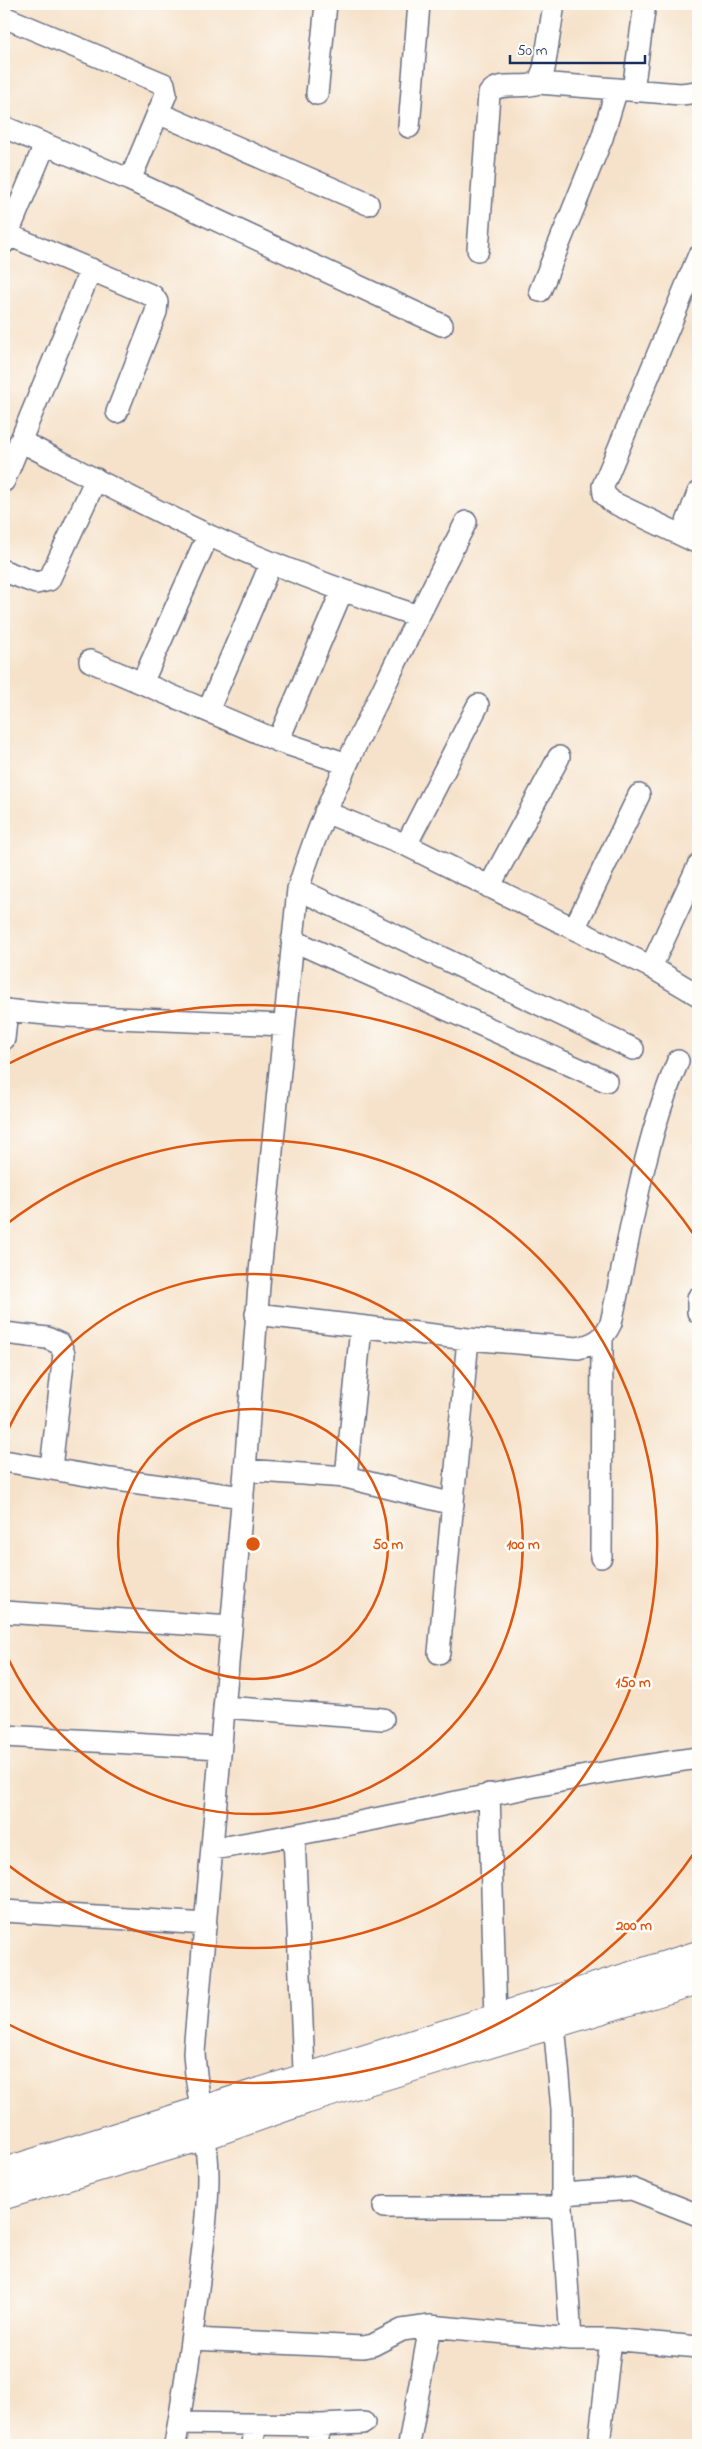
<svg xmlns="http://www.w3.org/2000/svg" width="702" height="2449" viewBox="0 0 702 2449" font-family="'Indie Flower',sans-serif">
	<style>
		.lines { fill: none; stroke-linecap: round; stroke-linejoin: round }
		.street-casing { stroke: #686e84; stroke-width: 24 }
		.secondary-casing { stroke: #686e84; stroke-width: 30 }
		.street { stroke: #fff; stroke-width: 21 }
		.secondary { stroke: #fff; stroke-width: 28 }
		.ring { fill: none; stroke: #de5710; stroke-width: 2.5 }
		.centre { fill: #de5710; stroke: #fdfcf7; stroke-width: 2.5 }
		.ring-label { font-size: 15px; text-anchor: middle; font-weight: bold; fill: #de5710; stroke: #fdfcf7; stroke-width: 5; stroke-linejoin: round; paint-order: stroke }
	</style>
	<rect width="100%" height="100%" fill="#fdfcf7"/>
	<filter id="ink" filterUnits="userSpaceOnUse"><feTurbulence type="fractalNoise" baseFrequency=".02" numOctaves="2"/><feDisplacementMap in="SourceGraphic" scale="10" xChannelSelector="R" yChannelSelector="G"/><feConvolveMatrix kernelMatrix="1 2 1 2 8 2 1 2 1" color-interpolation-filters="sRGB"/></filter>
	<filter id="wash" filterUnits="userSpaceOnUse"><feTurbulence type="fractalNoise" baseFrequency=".0096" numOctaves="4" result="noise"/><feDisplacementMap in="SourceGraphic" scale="20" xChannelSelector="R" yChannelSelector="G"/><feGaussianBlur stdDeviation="1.12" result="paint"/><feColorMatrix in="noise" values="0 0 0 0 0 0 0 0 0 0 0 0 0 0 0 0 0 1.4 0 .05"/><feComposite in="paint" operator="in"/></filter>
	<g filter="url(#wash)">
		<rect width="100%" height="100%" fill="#f6e2ca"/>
	</g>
	<g filter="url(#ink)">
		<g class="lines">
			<defs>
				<path id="street" d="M4,17L164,84L166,94L130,180
					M538,83L681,94L698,92
					M633,90L645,4
					M317,94L326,4
					M158,113L368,204
					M4,127L130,180L442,325
					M409,127L419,4
					M4,233L153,296L157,302L156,312L117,412
					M4,243L45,144
					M478,250L489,94C498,80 523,90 538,83L544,69L554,4
					M698,257L603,486L604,494L612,502L698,543
					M540,291L602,138L617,89
					M20,441C83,473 146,506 210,536C278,567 347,593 418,616
					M4,481L91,269
					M682,535L698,493
					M4,571L36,583L49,580L96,479
					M90,661L278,741L347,764
					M142,683L208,535
					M208,711L271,563
					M278,741L342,591
					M325,812L406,845L651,967L698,995
					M406,845L478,705
					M489,887L559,757
					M298,889L633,1049
					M574,929L639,795
					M292,940L606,1081
					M651,967L698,866
					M4,1010L68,1016L284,1025
					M4,1039L7,1010
					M698,1298V1312
					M256,1314L468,1339L578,1348C595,1344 603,1340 611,1323C630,1236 643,1144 678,1061
					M4,1333L47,1338L60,1344L64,1354L51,1468
					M4,1461L110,1479L243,1497
					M245,1470L346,1477L453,1504
					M346,1477L361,1328
					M601,1557L602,1338
					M4,1612L231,1627
					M439,1653L468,1339
					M224,1707L383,1719
					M4,1736L220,1748
					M489,1794L496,2018
					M294,1836L305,2093
					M212,1849C375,1824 535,1780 698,1758
					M4,1911L206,1924
					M554,2024L562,2109V2207L571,2339
					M563,2194L632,2189L698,2215
					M384,2207H562
					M192,2339L363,2347L373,2345L402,2330L430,2326L571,2339H611L698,2347
					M179,2423L320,2425L364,2423
					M175,2445C185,2387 193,2330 200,2272C204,2240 208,2208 208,2177C208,2134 196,2094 194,2052L245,1470L260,1272L298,889C317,826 344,768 373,710C403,647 434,584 466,522
					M253,2445L255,2425
					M317,2445L320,2425
					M409,2445L430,2326
					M599,2445L611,2339"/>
				<path id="secondary" d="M4,2172L698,1955
					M4,2195L206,2135L305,2100L698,1980"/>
			</defs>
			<!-- street casing -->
			<use href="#street" class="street-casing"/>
			<!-- secondary casing -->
			<use href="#secondary" class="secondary-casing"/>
			<!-- street -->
			<use href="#street" class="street"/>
			<!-- secondary -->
			<use href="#secondary" class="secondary"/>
		</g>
	</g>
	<!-- distance rings -->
	<g class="ring">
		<circle cx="253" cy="1544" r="135"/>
		<path d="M4 1439A270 270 0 1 1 4 1649"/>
		<path d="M4 1226A404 404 0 1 1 4 1862"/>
		<path d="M697 1849A539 539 0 0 1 4 2022M4 1066A539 539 0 0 1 697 1239"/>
	</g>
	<circle cx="253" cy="1544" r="8" class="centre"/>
	<g class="ring-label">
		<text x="388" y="1549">50 m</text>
		<text x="523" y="1549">100 m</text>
		<text x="633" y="1687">150 m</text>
		<text x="634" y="1930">200 m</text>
	</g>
	<!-- margin -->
	<rect width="702" height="2449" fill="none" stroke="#fdfcf7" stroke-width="20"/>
	<!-- scale -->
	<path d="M510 55v8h135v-8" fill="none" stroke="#1b2f5e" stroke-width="2.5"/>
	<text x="517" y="55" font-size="15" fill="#1b2f5e" stroke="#fdfcf7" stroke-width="4" paint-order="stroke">50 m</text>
</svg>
